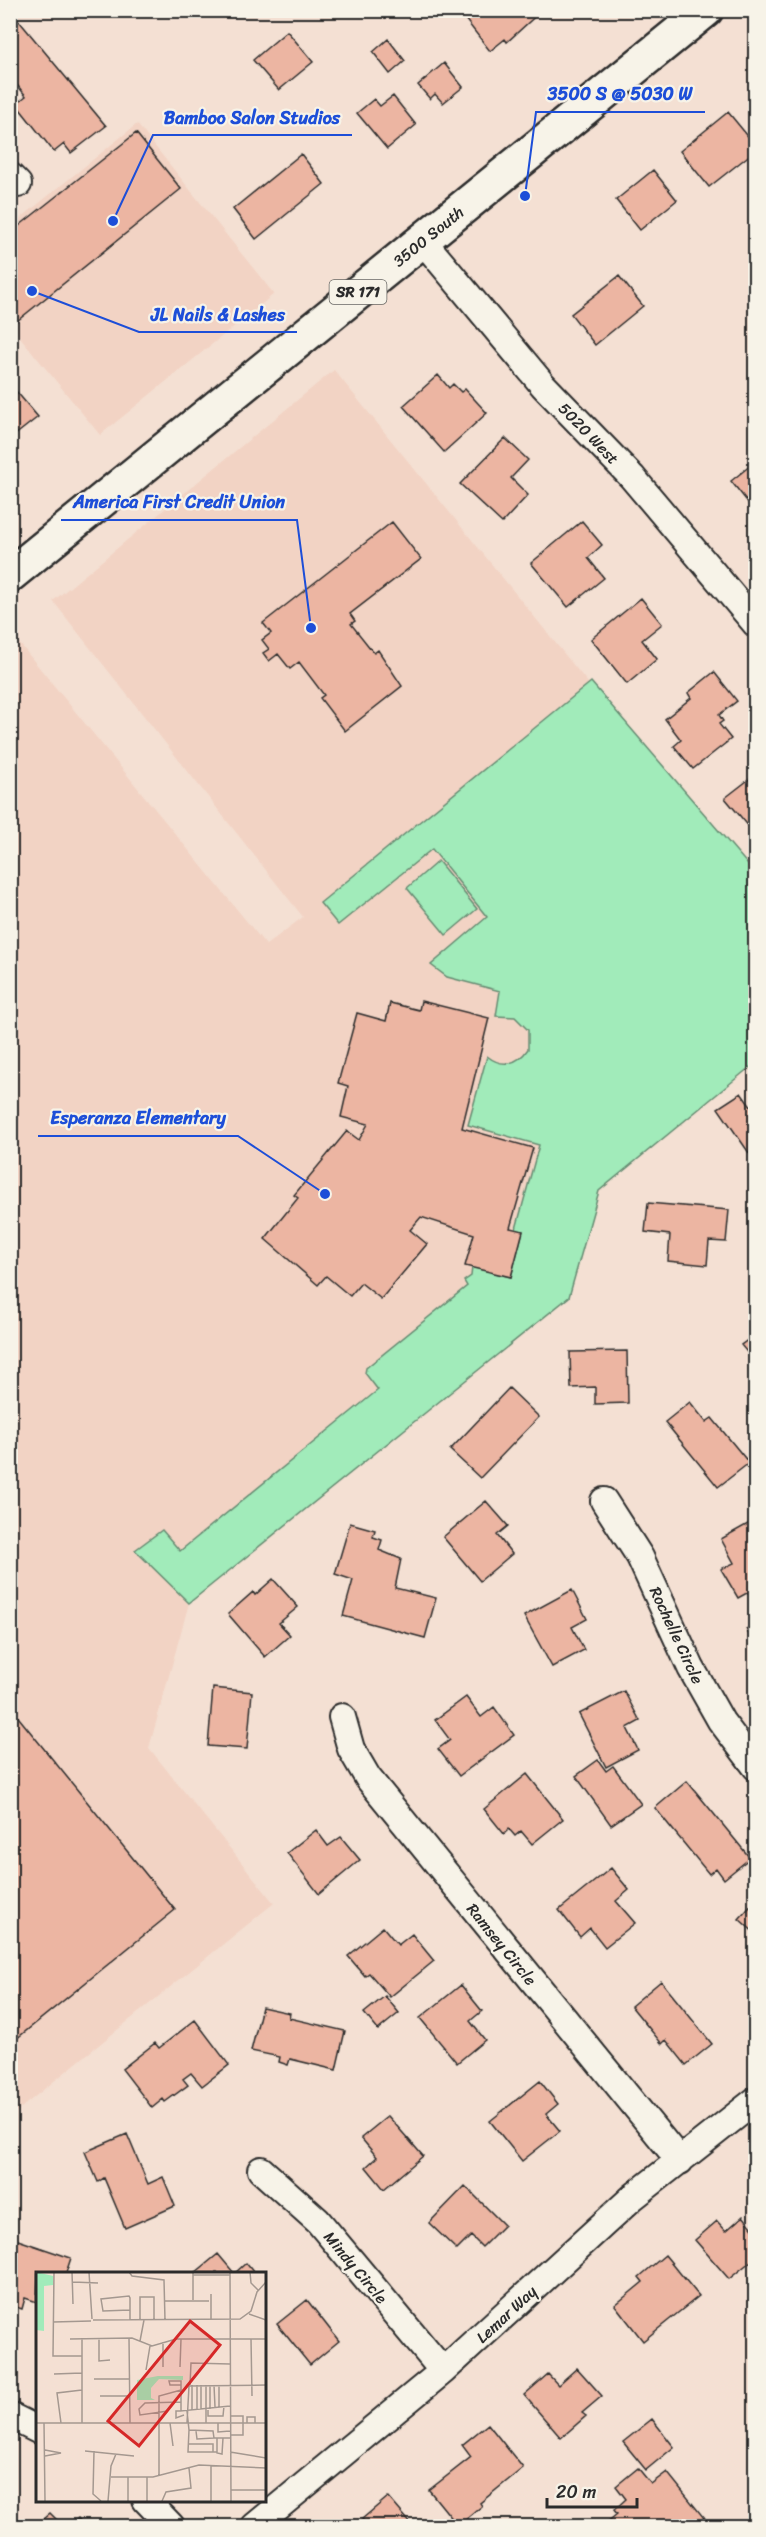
<svg xmlns="http://www.w3.org/2000/svg" width="766" height="2537" viewBox="0 0 766 2537" font-family="Sriracha,sans-serif">
	<style>
		.built { fill: #f2d3c4 }
		.green { fill: #a1ebba; stroke: #668b72; stroke-width: 1.5 }
		.building { fill: #ecb5a2; stroke: #2b2b2b; stroke-width: 1.5 }
		.lines { fill: none; stroke-linecap: round; stroke-linejoin: round }
		.street-casing { stroke: #2b2b2b; stroke-width: 30 }
		.primary-casing { stroke: #2b2b2b; stroke-width: 38 }
		.street { stroke: #f7f3e8; stroke-width: 26 }
		.primary { stroke: #f7f3e8; stroke-width: 33 }
		.labels { text-anchor: middle; stroke-width: 4.5; stroke-linejoin: round; paint-order: stroke }
		.shield { fill: #f7f3e8; stroke: #686764; stroke-width: 1.5 }
		.shield-label { font-size: 15px; font-weight: bold; fill: #2b2b2b }
		.street-label { font-size: 16px; fill: #2b2b2b; stroke: #f7f3e8 }
		.inset-road { fill: none; stroke: #a49890; stroke-width: 1.5 }
		.view { fill: #d62828; fill-opacity: 0.15; stroke: #d62828; stroke-width: 3 }
		.inset-edge { fill: none; stroke: #2b2b2b; stroke-width: 3 }
		.leader { fill: none; stroke: #1d4ed8; stroke-width: 2 }
		.callout-dot { fill: #1d4ed8; stroke: #f7f3e8; stroke-width: 2 }
		.callout-label { font-size: 18px; text-anchor: middle; font-weight: bold; fill: #1d4ed8; stroke: #f7f3e8; stroke-width: 4.5; stroke-linejoin: round; paint-order: stroke }
	</style>
	<rect width="100%" height="100%" fill="#f4e0d3"/>
	<filter id="ink" filterUnits="userSpaceOnUse"><feTurbulence type="fractalNoise" baseFrequency=".0167" numOctaves="2"/><feDisplacementMap in="SourceGraphic" scale="12" xChannelSelector="R" yChannelSelector="G"/><feConvolveMatrix kernelMatrix="1 2 1 2 8 2 1 2 1" color-interpolation-filters="sRGB"/></filter>
	<g filter="url(#ink)">
		<!-- built -->
		<path class="built" d="M137,124L274,294L100,435L11,326V226Z
			M334,370L588,683L591,682L755,873V1063L599,1191L569,1297L189,1603L149,1748L274,1903L11,2116V633L266,945L303,917L53,601Z"/>
		<!-- green -->
		<path class="green" d="M591,682L755,873V1063L599,1191L569,1297L189,1603L135,1550L162,1530L180,1551L378,1390L365,1373L366,1368L467,1286L464,1281L471,1276L472,1267L511,1277L523,1231L516,1229L539,1145L468,1125L487,1056C502,1068 517,1065 528,1049V1030L515,1017L496,1016L500,991L447,977L431,965L487,917L432,849L338,925L320,903Z
			M438,861L477,909L446,935L407,888Z"/>
		<!-- building -->
		<path class="building" d="M10,10L106,126L71,153L64,144L54,152L16,104L26,96L13,80L10,82Z
			M458,10H486L490,15L495,10L541,11L507,42L505,39L490,51Z
			M287,31L313,62L279,90L253,60Z
			M388,39L405,61L390,74L373,52Z
			M444,63L463,87L443,103L435,94L430,99L418,85Z
			M393,96L416,125L387,149L357,113L374,99L380,106Z
			M728,112L756,146V150L709,187L680,151Z
			M136,133L181,189L17,321L10,312V233Z
			M301,154L324,184L256,239L233,209Z
			M653,170L677,200L640,230L616,200Z
			M619,276L643,306L595,345L571,314Z
			M438,375L449,388L453,384L461,392L465,389L487,413L444,452L403,406Z
			M10,384L38,417L10,439Z
			M505,438L528,460L511,478L528,495L502,523L460,484Z
			M751,465L754,469L756,467L754,510L731,481Z
			M582,521L602,545L588,558L604,578L568,607L531,563Z
			M392,522L421,559L350,614L355,621L351,624L374,653L378,650L402,686L345,731L320,698L324,695L299,662L290,669L278,654L269,661L263,653L269,649L262,640L271,633L263,623Z
			M641,598L662,624L642,640L657,659L627,684L591,639Z
			M714,672L737,701L719,715L723,721L719,724L731,739L693,769L674,746L681,740L665,719L691,698L688,693Z
			M756,774V835L725,798Z
			M421,1001L489,1018L462,1128L533,1148L510,1228L523,1231L511,1277L465,1266L474,1234L421,1217L410,1230L427,1244L381,1299L361,1283L350,1296L326,1276L318,1285L265,1239L298,1198L294,1195L347,1131L359,1140L368,1124L341,1117L348,1086L338,1083L357,1013L386,1021L390,1003L419,1010Z
			M741,1093L751,1107L756,1104V1163L718,1108Z
			M648,1203L729,1210L726,1242L709,1241L707,1265L668,1261L670,1235L645,1232Z
			M756,1334V1363L741,1345Z
			M627,1351L628,1403L595,1404V1387L571,1388L570,1352Z
			M509,1388L539,1417L480,1478L450,1450Z
			M690,1402L706,1422L712,1418L749,1463L718,1487L665,1422Z
			M486,1501L508,1526L497,1535L512,1554L480,1581L443,1537Z
			M755,1520L756,1588L738,1598L721,1569L734,1563L721,1539Z
			M350,1523L375,1530L373,1537L382,1540L379,1550L401,1559L395,1588L436,1598L425,1638L343,1616L353,1580L335,1574Z
			M273,1579L298,1607L279,1623L290,1635L265,1657L228,1614L253,1592L255,1595Z
			M572,1590L587,1619L572,1627L584,1650L552,1667L524,1616Z
			M756,1624V1647L746,1629Z
			M213,1688L252,1692L247,1749L208,1746Z
			M624,1691L640,1721L627,1728L638,1750L606,1767L579,1714Z
			M466,1697L481,1717L494,1707L514,1735L459,1776L438,1749L450,1740L435,1720Z
			M10,1707L175,1910L10,2044Z
			M598,1760L606,1771L613,1766L641,1804L611,1825L576,1776Z
			M527,1774L563,1819L532,1844L521,1831L515,1836L509,1829L504,1834L484,1809Z
			M687,1781L750,1858L724,1879L716,1868L709,1874L655,1808Z
			M316,1830L328,1846L341,1837L360,1860L319,1894L287,1853Z
			M611,1868L629,1890L616,1901L635,1923L605,1947L590,1928L580,1937L559,1910Z
			M756,1900V1934L739,1919Z
			M383,1927L398,1945L412,1934L434,1961L390,1997L369,1973L365,1976L348,1956Z
			M661,1981L712,2044L686,2065L666,2040L662,2044L631,2006Z
			M461,1985L482,2011L470,2021L485,2040L457,2063L420,2018Z
			M385,1996L399,2013L378,2030L364,2013Z
			M262,2007L290,2013L289,2018L345,2031L336,2070L290,2059L288,2065L279,2062L280,2057L251,2051Z
			M195,2020L229,2065L202,2086L191,2073L183,2079L188,2085L165,2102L163,2099L152,2108L122,2069L155,2043L159,2048Z
			M540,2081L558,2104L546,2114L560,2131L522,2161L490,2121Z
			M388,2116L423,2156L384,2189L366,2167L377,2157L361,2138Z
			M127,2134L148,2184L163,2177L175,2206L125,2228L104,2178L98,2182L85,2152Z
			M465,2186L504,2225L482,2247L471,2236L457,2250L429,2223Z
			M743,2216L756,2232V2257L729,2279L695,2240L717,2221L726,2231Z
			M12,2238L71,2258L66,2273H38L37,2302L25,2298L22,2309L10,2305Z
			M218,2254L234,2273H195Z
			M665,2255L699,2296L643,2341L615,2305L643,2282L639,2277Z
			M246,2263L254,2273H235Z
			M307,2300L339,2341L310,2365L277,2324Z
			M577,2368L602,2396L582,2413L586,2416L561,2438L524,2395L548,2374L558,2385Z
			M652,2419L674,2447L646,2470L623,2442Z
			M488,2424L523,2468L480,2503L482,2506L458,2526L429,2490L471,2457L462,2445Z
			M638,2468L651,2484L667,2472L704,2518L693,2526H607L605,2524L617,2514L614,2510L626,2499L616,2486Z
			M388,2497L413,2526H368L362,2519Z
			M50,2513L63,2526H35Z
			M78,2518L85,2526H69Z"/>
		<g class="lines">
			<defs>
				<path id="street" d="M10,176L18,184
					M423,241L543,385L632,477L756,624
					M604,1501L640,1557L691,1668L721,1721L756,1767
					M342,1717L351,1749L368,1778L680,2161
					M261,2170L318,2221L443,2371
					M10,2416L38,2430
					M146,2500L171,2526
					M255,2526L443,2371L633,2197L756,2100"/>
				<path id="primary" d="M10,575L706,10"/>
			</defs>
			<!-- street casing -->
			<use href="#street" class="street-casing"/>
			<!-- primary casing -->
			<use href="#primary" class="primary-casing"/>
			<!-- street -->
			<use href="#street" class="street"/>
			<!-- primary -->
			<use href="#primary" class="primary"/>
		</g>
	</g>
	<g class="labels">
		<!-- shield labels -->
		<rect class="shield" x="329.5" y="280" width="57" height="24" rx="4.5"/>
		<g class="shield-label">
			<text x="358" y="297">SR 171</text>
		</g>
		<!-- street labels -->
		<g class="street-label">
			<text transform="translate(428 236) rotate(-39)" y="6">3500 South</text>
			<text transform="translate(589 433) rotate(46)" y="6">5020 West</text>
			<text transform="translate(677 1635) rotate(65)" y="6">Rochelle Circle</text>
			<text transform="translate(502 1944) rotate(51)" y="6">Ramsey Circle</text>
			<text transform="translate(356 2267) rotate(50)" y="6">Mindy Circle</text>
			<text transform="translate(506 2314) rotate(-43)" y="6">Lemar Way</text>
		</g>
	</g>
	<!-- overview -->
	<g transform="translate(36 2272)">
		<rect width="230" height="230" fill="#f4e0d3"/>
		<path d="M0,0L17,4V13L8,14V59L0,58ZM122,104H147V108L123,107L115,116V126L119,128H101V108Z" fill="#a1ebba"/>
		<path class="inset-road" d="M18,0L17,84H46M36,0L37,32M53,0L56,47M93,0L96,4L128,8L129,48M157,0V28M194,0L195,229M214,0L215,11L222,18M157,3H194M37,10L62,11M175,22V47M129,29H173M94,38L67,39L65,27L93,24L94,26V48M213,42L230,48M57,48L204,47L215,39L221,20L230,10M104,48V25H118V48M17,50L55,49M46,66V151M93,66L94,151M34,67L96,66L116,74L140,67H230M63,67V89L74,88M215,67L216,124M104,69L108,48M127,95V70M144,95L145,67M110,98L114,74M18,102L46,101M58,107H93M145,113H134L133,109H145V118M154,113L155,91L194,92M156,113V138M161,113V138M165,113V138M170,113V151M174,113V137M178,113L179,135M183,113V135M64,124H93M172,138V144H187L188,134M132,139L104,143L103,137L109,131L145,130M145,139H140V146L148,143M151,139L153,158L177,159L178,166H194M194,144H207V163H194M0,151H230M8,151L9,229M25,151L21,121L46,118M134,151L137,174M151,151L153,114L230,113M182,151V160L194,159M211,151V145H219V151M153,158L152,180H181M160,159L161,167L178,166M181,166V181L186,182L187,166M152,172H177V180M9,178L25,181L9,184M49,179L98,184M58,179L57,222L65,229M194,180L230,186M175,193V229M123,204V124L145,118V139L194,134M75,205H117L163,193L230,196M92,205V229M111,205V229M195,218H230M72,229L75,194L80,182M126,229L130,220L155,216L153,196"/>
		<path class="view" d="M154,49L184,73L103,174L72,149Z"/>
		<rect width="230" height="230" class="inset-edge"/>
	</g>
	<!-- callouts -->
	<path class="leader" d="M525 196L536 112H705M113 221L153 135H352M32 291L139 332H297M311 628L297 520H61M325 1194L238 1136H38"/>
	<g class="callout-dot">
		<circle cx="525" cy="196" r="6"/>
		<circle cx="113" cy="221" r="6"/>
		<circle cx="32" cy="291" r="6"/>
		<circle cx="311" cy="628" r="6"/>
		<circle cx="325" cy="1194" r="6"/>
	</g>
	<g class="callout-label">
		<text x="620" y="100">3500 S @ 5030 W</text>
		<text x="252" y="124">Bamboo Salon Studios</text>
		<text x="218" y="321">JL Nails &amp; Lashes</text>
		<text x="179" y="508">America First Credit Union</text>
		<text x="138" y="1124">Esperanza Elementary</text>
	</g>
	<!-- margin -->
	<rect width="766" height="2537" fill="none" stroke="#f7f3e8" stroke-width="36"/>
	<rect x="18" y="18" width="730" height="2501" fill="none" stroke="#2b2b2b" stroke-width="2" filter="url(#ink)"/>
	<!-- scale -->
	<path d="M547 2498v9h90v-9" fill="none" stroke="#2b2b2b" stroke-width="3"/>
	<text x="556" y="2498" font-size="18" fill="#2b2b2b" stroke="#f7f3e8" stroke-width="4.5" paint-order="stroke">20 m</text>
</svg>
